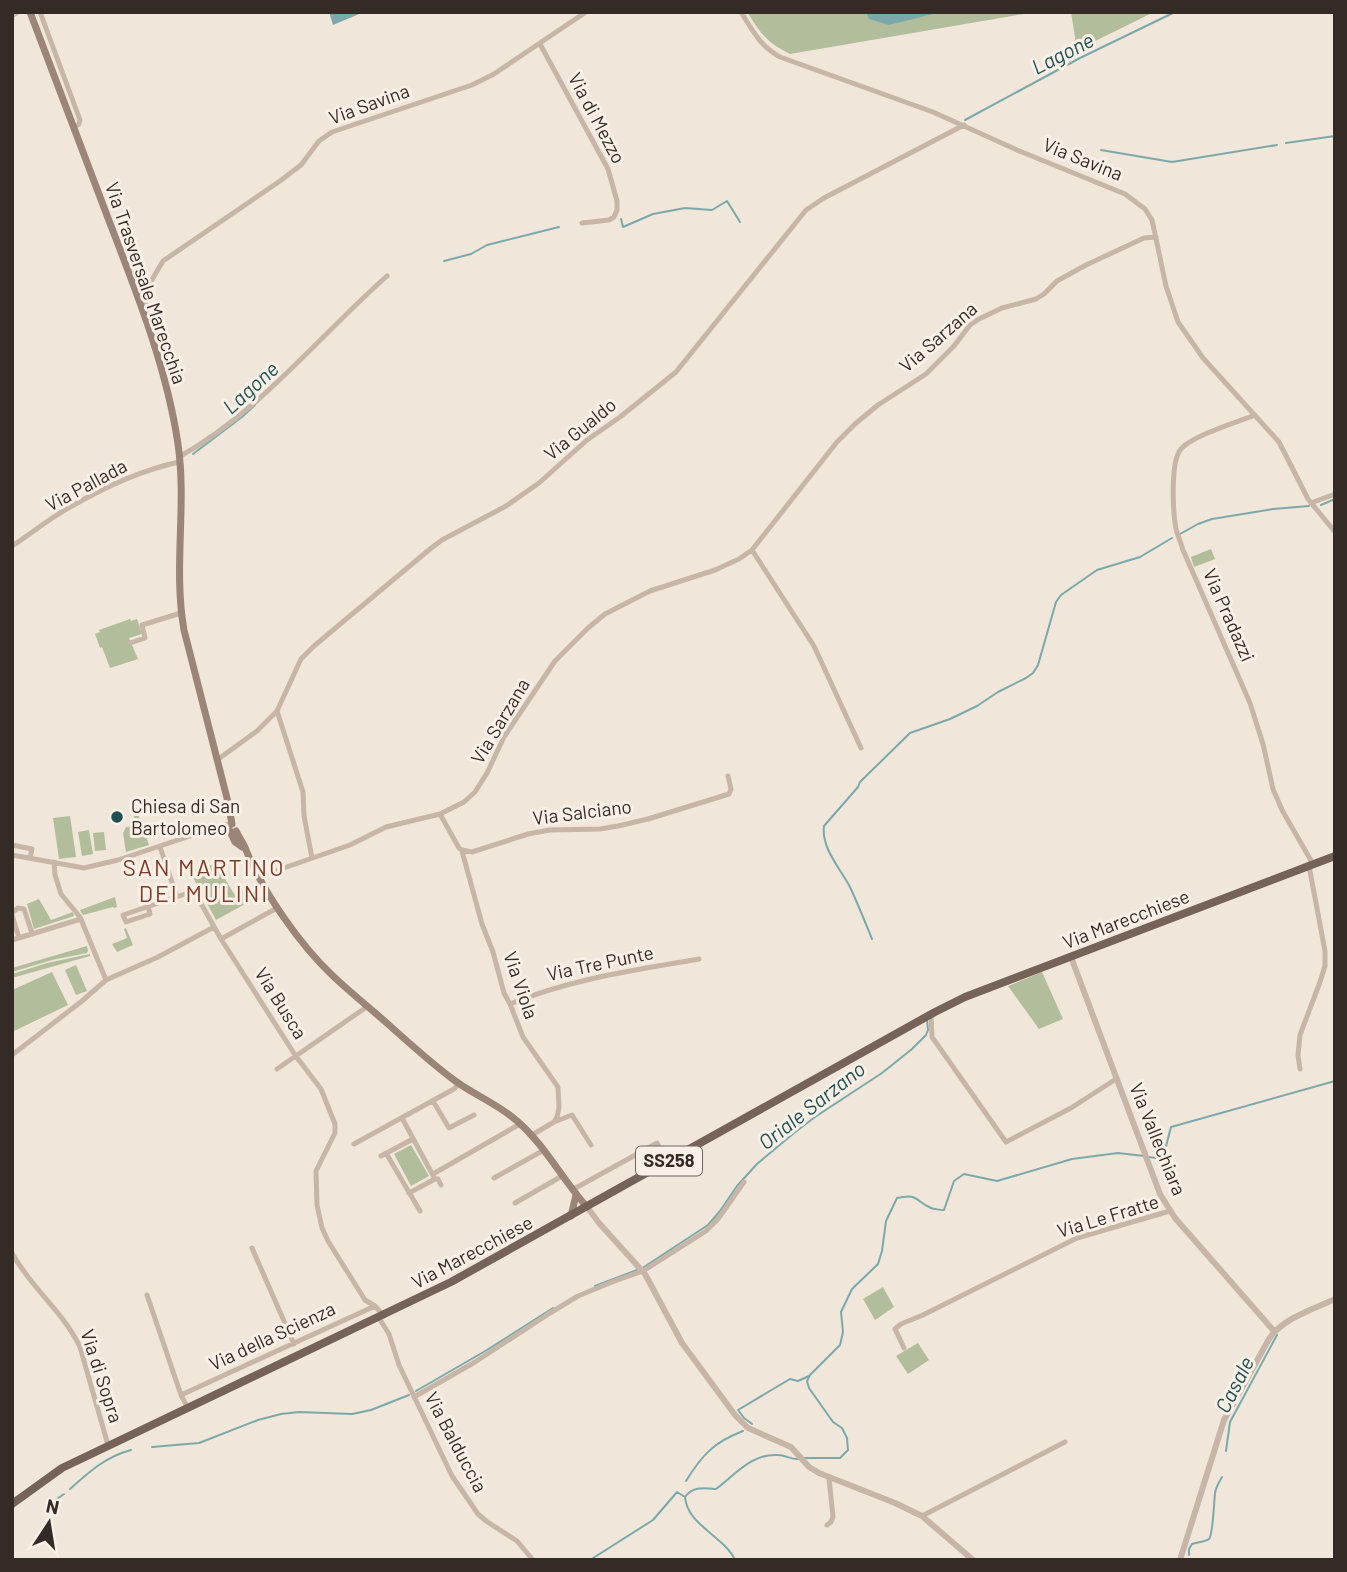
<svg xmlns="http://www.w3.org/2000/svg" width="1347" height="1572" viewBox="0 0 1347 1572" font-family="Barlow,sans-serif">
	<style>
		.green { fill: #b2be9b }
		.water { fill: #7ba9ab }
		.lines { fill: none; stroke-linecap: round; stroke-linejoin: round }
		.stream { stroke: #7ba9ab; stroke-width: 2 }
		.minor { stroke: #c7b6a7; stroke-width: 5 }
		.tertiary { stroke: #c7b6a7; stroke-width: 6 }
		.secondary { stroke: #9b8578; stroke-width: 7 }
		.primary { stroke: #756359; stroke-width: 8 }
		.poi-dot { fill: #1f4f53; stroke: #f8f0e6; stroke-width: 2.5 }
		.labels { text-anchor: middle; stroke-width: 6; stroke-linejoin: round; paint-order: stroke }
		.shield { fill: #f8f0e6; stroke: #6f6660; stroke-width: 2 }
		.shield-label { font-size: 18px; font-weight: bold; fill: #342b27 }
		.street-label { font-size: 19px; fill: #342b27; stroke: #f8f0e6 }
		.poi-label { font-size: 19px; fill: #342b27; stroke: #f8f0e6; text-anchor: start }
		.water-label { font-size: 21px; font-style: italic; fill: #1f4f53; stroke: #f8f0e6 }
		.quarter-label { font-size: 23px; letter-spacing: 2px; fill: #7e3b25; stroke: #f8f0e6 }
	</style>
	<rect width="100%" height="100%" fill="#f0e6da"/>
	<!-- green -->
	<path class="green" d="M747,12H1035L790,54C766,42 762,35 747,12Z
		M1071,12H1154L1077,50Z
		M1211,549L1215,559L1194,567L1191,557Z
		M130,619L131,621L137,619L142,634L129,638L138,659L110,668L102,647L100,648L95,634L100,632L99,630Z
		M136,808L149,845L126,852L123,833L126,827L136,826L132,809Z
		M70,816L76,857L59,859L53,818Z
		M89,830L93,854L82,856L78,832Z
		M104,832L106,850L95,851L93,833Z
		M221,862L227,876L224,877L234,894L250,886L256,898L216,920L190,872Z
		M115,897L117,907L114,908L113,907L83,915L80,910Z
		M39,899L51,920L73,912L74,916L34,929L27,904Z
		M126,928L133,945L117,952L112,944L127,938L124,929Z
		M87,946L88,951L87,953L52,960L12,972V968Z
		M90,954V956L12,978V974L47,963Z
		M76,965L87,991L76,995L65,970Z
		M52,972L68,1005L12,1032V990Z
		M1042,972L1063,1019L1039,1029L1008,986Z
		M411,1145L429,1176L411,1186L394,1154Z
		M883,1287L894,1307L875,1320L863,1299Z
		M918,1343L929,1360L908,1374L896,1356Z"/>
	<!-- water -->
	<path class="water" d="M329,12H364L333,25Z
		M866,12H941L889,25L869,19Z"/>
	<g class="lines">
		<!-- stream -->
		<path class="stream" d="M965,120L1080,58L1175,12
			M1286,143L1335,136
			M1101,150L1172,162L1277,145
			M621,219L623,227L653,214L685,208L712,210L727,201L740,222
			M444,261L471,254L487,245L559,227
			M193,454L242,417L255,405
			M1321,505L1335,499
			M1180,534L1198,524L1212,519L1273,509L1309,506
			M872,939C865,922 858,904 850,887C840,868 821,848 824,826L858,787L860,782L910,733L950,719L977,706L998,692L1026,678L1033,673L1038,665L1056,602L1061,595L1097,570L1140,557L1172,538
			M1149,1157L1156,1158L1164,1154L1171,1127L1335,1081
			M644,1267L708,1225L720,1211L737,1186L757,1164L794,1133L815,1117L882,1073L912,1049L926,1035L928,1030L927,1020
			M595,1286L637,1270
			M416,1391L487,1350L553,1308
			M752,1424L744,1418L738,1410L790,1379L798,1381L809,1376
			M152,1447L199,1443L258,1420L281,1414L299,1412L352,1414L371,1410L409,1395
			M1226,1451L1230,1422L1277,1335
			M805,1458H840L848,1450L847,1438L842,1428L833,1422L809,1388L807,1381L810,1375L840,1345L843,1332L841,1312L852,1289L878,1264L882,1251L886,1221L897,1198C918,1193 915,1201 931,1208C933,1209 941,1210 944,1210L954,1181L964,1174L997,1181L1072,1159L1118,1153L1144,1156
			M686,1481C702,1455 714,1442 743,1431
			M70,1489C89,1472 105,1457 131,1450
			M54,1501L64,1494
			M1189,1555V1549L1192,1544C1197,1542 1205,1542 1209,1539C1213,1535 1214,1502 1215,1493C1216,1487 1219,1482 1222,1477
			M590,1560L653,1520L677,1492L685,1497
			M735,1560C724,1536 687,1525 685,1497C693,1486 703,1488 716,1489C735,1475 752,1453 778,1455C786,1455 791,1460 799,1459"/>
		<!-- minor -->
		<path class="minor" d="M40,12L80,120L79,124L74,127
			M741,12C752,30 761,47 780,57L933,112L1017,150L1125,194L1145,209L1152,220L1166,286L1178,322L1203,358L1279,442L1308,499L1335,532
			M12,16L18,12
			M540,44L608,169L617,201V210L614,217L609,220L582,223
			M137,297L143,295L163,261L280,181L301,165L319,141L332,132L472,85L494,74L586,12
			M145,312L147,291
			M1255,415C1237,422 1192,436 1181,449C1170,461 1173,513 1176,529C1178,536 1181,543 1183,550L1250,703L1263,744L1273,789L1282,810L1313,864
			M179,457C260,412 319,336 387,276
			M1311,503L1335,494
			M12,546C32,533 51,517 72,506C105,487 142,470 179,462
			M752,550L814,646L861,748
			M130,643L145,638L142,625L181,613
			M277,711L303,792L304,816L312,858
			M217,760L257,731L277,711L301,659L314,646L430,549L442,540L506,506L539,483L587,440L620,417L676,372L806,210L824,198L964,125
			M440,814L459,848L462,850L472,852L528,834L550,830L600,829L618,826L648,819L729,794L731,789L728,776
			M12,845L32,849L30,858
			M160,847L177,897
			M462,851L482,924L493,952L504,993L510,1004L523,1037L558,1087L559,1108L557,1117L554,1122L532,1135
			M12,855L84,868L118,860L223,825L231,824
			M54,862L55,875L61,894L80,917L106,980
			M256,872L278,870L350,845L386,827L440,814L464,802L475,792L487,773L504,737L555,661L588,628L605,614L650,591L715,570L739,559L752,550L837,442L855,424L878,405L926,374L954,346L970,325L979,319L1002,308L1036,299L1044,294L1057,281L1086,265L1144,238L1156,237
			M148,906L150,914L126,922L123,915L194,891L221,939L295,1055L321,1089L335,1124V1133L316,1171L317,1205L322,1228L328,1241L365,1300L375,1306L384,1316
			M12,913L18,908L24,909L32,933
			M12,915L19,938
			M221,939L277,908
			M12,940L81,919
			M510,1004C571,979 635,970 699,959
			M931,1014L932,1037L1006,1142L1071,1108L1116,1079
			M12,1055L82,1001L106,980L158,957L214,927
			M277,1069L368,1006
			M1300,1069L1298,1055L1300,1035L1320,982L1325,966V951L1309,866
			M433,1101L449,1128L474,1115
			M402,1118L435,1179H438L441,1185
			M554,1122L572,1115L591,1145
			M354,1144L454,1089L459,1084
			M386,1153L420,1211
			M381,1156L413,1139
			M433,1174L520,1124
			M494,1178L544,1150
			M572,1190L657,1143L667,1162
			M409,1193L435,1179
			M515,1203L562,1176
			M252,1248L294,1344
			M12,1253C31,1288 62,1310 80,1347L108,1445
			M147,1295L181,1395L188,1408
			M379,1318L389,1334L399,1365L452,1476L478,1514L486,1521L517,1541L533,1560
			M904,1348L895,1329L901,1324L923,1315L1077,1238L1170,1211
			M181,1395L375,1306
			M414,1397L475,1362L550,1313L578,1296L612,1282L643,1271L706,1231L718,1219L744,1182
			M922,1516L1065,1442
			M827,1525L831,1522L833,1517L829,1478"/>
		<!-- tertiary -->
		<path class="tertiary" d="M1071,957L1160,1194L1175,1218L1274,1331
			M587,1207L599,1223L645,1274L682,1343L735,1415L748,1428L791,1447L809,1467L819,1473L895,1503L922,1516L973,1560
			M1180,1560L1224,1420L1269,1339C1282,1319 1313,1309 1335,1299"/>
		<!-- secondary -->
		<path class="secondary" d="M30,12C57,83 84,155 111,226C138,296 167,369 178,444C187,506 173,568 184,630L228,802L232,824
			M230,831L235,842L242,847
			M236,831C239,838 244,843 246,850C263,892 300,945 333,976C351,993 371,1009 389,1025C409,1043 429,1061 450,1077C471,1094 497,1103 517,1121C545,1145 562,1179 587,1207
			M571,1216L576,1195"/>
		<!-- primary -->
		<path class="primary" d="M12,1504L62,1468L451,1282L935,1012L965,997L1335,856"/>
	</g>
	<!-- markers -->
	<circle class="poi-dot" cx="117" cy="817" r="7"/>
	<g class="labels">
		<!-- shield labels -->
		<rect class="shield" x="636" y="1146.5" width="66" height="29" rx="5"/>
		<g class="shield-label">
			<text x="669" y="1167">SS258</text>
		</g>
		<!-- street labels -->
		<g class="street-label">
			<text transform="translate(369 104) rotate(-20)" y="7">Via Savina</text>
			<text transform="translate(597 118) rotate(62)" y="7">Via di Mezzo</text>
			<text transform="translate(1083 159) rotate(22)" y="7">Via Savina</text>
			<text transform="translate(146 283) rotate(71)" y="7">Via Trasversale Marecchia</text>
			<text transform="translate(938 337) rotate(-41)" y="7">Via Sarzana</text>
			<text transform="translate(580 429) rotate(-39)" y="7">Via Gualdo</text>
			<text transform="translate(86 485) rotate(-28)" y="7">Via Pallada</text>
			<text transform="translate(1229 615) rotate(66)" y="7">Via Pradazzi</text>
			<text transform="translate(500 721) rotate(-59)" y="7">Via Sarzana</text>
			<text transform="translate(582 812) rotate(-7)" y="7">Via Salciano</text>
			<text transform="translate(1126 919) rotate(-21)" y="7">Via Marecchiese</text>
			<text transform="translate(600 963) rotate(-12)" y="7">Via Tre Punte</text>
			<text transform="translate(521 985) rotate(71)" y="7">Via Viola</text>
			<text transform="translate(281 1003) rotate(58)" y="7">Via Busca</text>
			<text transform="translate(1158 1139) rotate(68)" y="7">Via Vallechiara</text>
			<text transform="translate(1108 1216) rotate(-17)" y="7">Via Le Fratte</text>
			<text transform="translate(472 1252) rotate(-28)" y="7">Via Marecchiese</text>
			<text transform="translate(272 1336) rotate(-25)" y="7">Via della Scienza</text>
			<text transform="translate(102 1376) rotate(72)" y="7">Via di Sopra</text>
			<text transform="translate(456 1442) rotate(62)" y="7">Via Balduccia</text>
		</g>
		<!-- poi labels -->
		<g class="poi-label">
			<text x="131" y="813">Chiesa di San<tspan x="131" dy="22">Bartolomeo</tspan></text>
		</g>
		<!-- water labels -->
		<g class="water-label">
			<text transform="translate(1063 54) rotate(-27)" y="7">Lagone</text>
			<text transform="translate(251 388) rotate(-42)" y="7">Lagone</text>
			<text transform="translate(812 1106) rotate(-38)" y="7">Oriale Sarzano</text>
			<text transform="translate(1235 1385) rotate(-63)" y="7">Casale</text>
		</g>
		<!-- quarter labels -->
		<g class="quarter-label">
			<text x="204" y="876">SAN MARTINO<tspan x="204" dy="26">DEI MULINI</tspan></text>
		</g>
	</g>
	<!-- border -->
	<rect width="1347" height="1572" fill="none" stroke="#342b27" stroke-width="28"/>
	<!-- north arrow -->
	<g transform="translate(49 1523) rotate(12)" stroke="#f8f0e6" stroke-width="5" paint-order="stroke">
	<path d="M0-5L12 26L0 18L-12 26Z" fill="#342b27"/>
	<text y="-10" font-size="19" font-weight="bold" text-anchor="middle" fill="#342b27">N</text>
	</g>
</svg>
